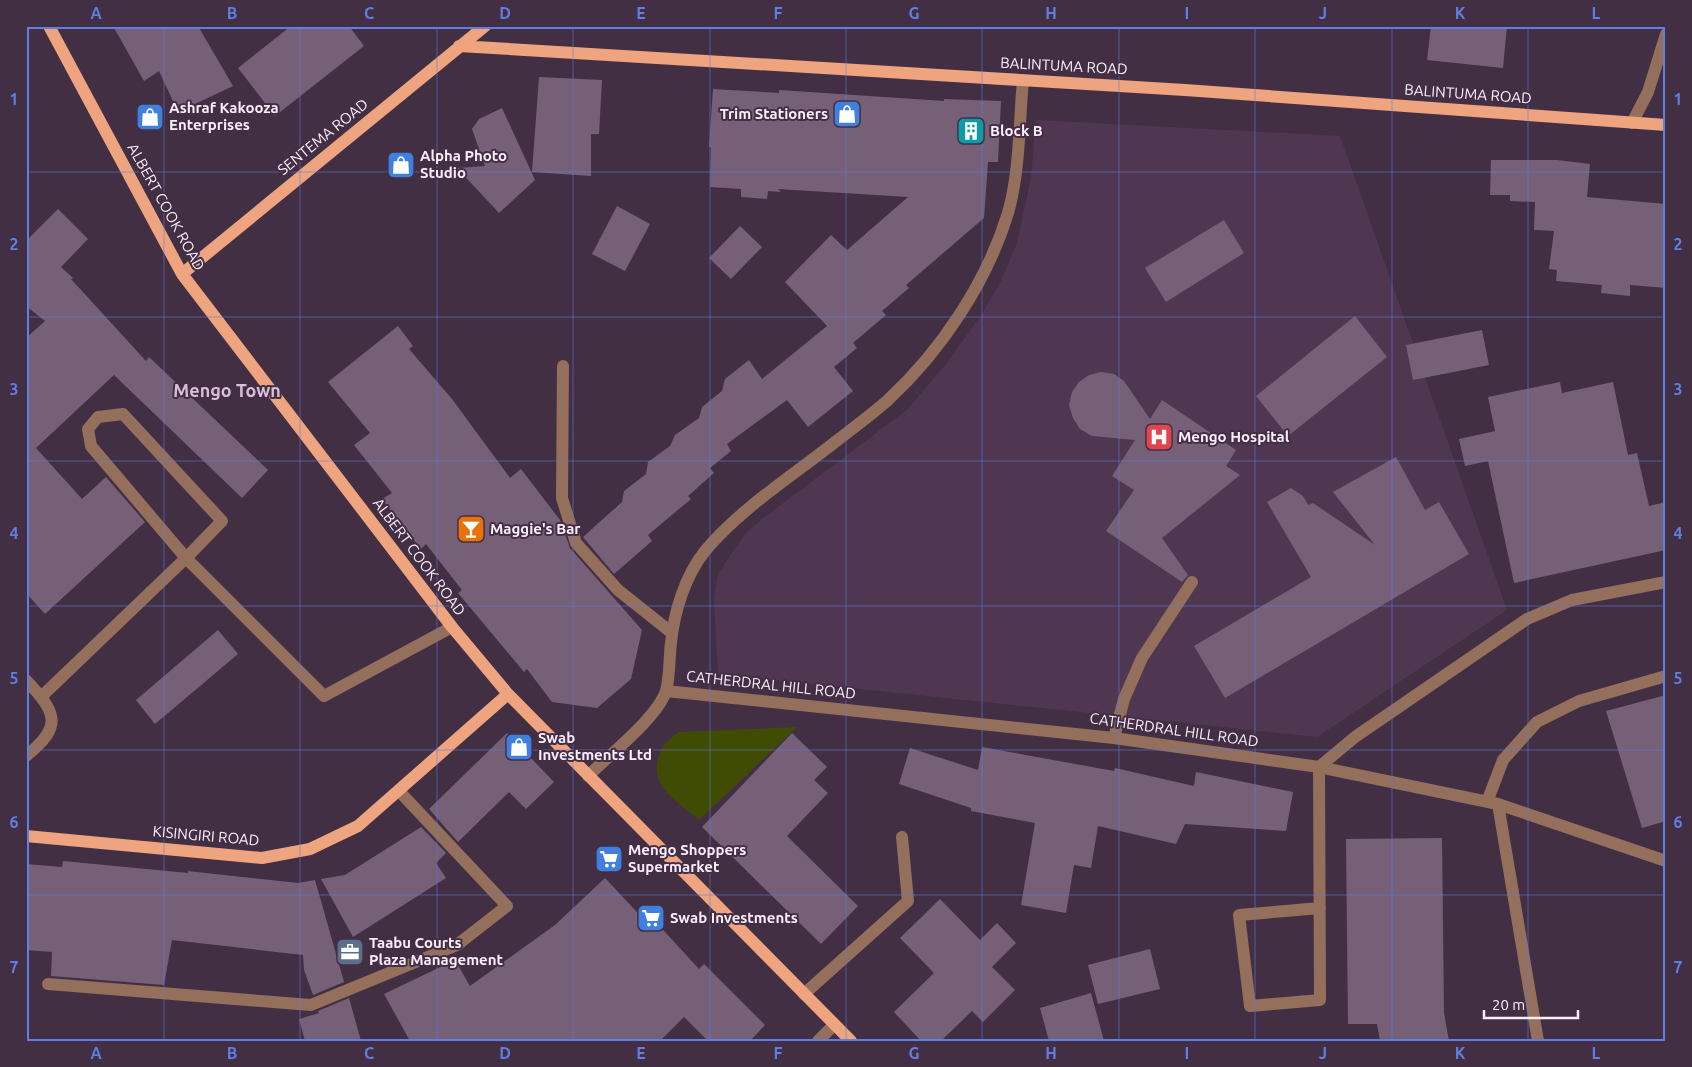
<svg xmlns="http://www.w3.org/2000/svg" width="1692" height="1067" viewBox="0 0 1692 1067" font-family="Ubuntu,sans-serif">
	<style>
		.built { fill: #503751 }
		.green { fill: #404c03 }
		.building { fill: #766078 }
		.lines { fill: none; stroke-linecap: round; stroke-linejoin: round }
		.minor { stroke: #936f5c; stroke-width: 12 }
		.major { stroke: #eea47e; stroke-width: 12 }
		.grid { fill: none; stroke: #607ee3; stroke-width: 1; stroke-opacity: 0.55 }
		.labels { text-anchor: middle; stroke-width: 4; stroke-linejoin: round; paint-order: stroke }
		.street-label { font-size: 15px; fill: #fbeefc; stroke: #432f44 }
		.poi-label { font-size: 15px; font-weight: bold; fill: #fbeefc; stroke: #432f44; text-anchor: start }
		.quarter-label { font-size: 18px; font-weight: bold; fill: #d8bfda; stroke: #432f44 }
		.neatline { fill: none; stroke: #607ee3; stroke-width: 2 }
		.grid-label { font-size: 16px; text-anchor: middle; font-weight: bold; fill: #607ee3 }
	</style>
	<rect width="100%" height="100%" fill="#432f44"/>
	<!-- built -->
	<path class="built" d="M1036,120L1340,136L1507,610L1317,737L718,674L714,598L718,574L733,551L747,532L766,516L908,409L946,364L982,314L1001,281L1017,243L1031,178Z"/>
	<!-- green -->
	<path class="green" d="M797,727L699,820C680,803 650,788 658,759C661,746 668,739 679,732Z"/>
	<!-- building -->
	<path class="building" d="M113,26H198L233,86L178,112L159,71L144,81Z
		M291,26H349L364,46L275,116L238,68Z
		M1431,26H1507L1503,68L1427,60Z
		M539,77L602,80L599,134H591V176L532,172Z
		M713,89L779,93V90L944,101V99L1001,101L998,162H988L984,218L906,285L909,288L882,311L886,315L853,343L857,348L834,367L853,391L808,427L787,400L727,444L731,451L710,468L714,473L688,496L691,499L648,535L652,541L614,574L583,537L622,502L624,491L646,474L648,462L670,446L675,435L699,418L702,407L722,391L725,379L749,360L762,379L827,326L785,282L831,235L847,250L908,197L778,189L781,192L768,191L767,199L741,197V189L710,187L711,147H709Z
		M502,108L535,180L499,213L457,168L485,166L472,129L479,119Z
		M1491,160H1557L1590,164L1587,197L1666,204V288L1630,285V296L1601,293L1602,285L1556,281L1557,270L1549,269L1554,231L1534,230L1535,202L1510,201V195H1490Z
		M617,206L650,224L625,271L592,254Z
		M58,209L88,239L61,267L73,278L71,279L146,361L149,357L268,470L242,498L114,375L36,448L82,499L106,477L145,522L45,614L26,593V338L45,321L26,306V241Z
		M1224,220L1244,253L1166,302L1145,268Z
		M740,226L762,247L731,279L709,258Z
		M1355,316L1387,357L1288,436L1256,396Z
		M398,326L413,346L409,349L452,399L510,478L521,469L560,520L570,548L642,630L631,679L597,708L552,702L527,669L524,672L458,593L462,590L426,544L421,549L382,499L392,493L354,445L370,433L328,382Z
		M1482,330L1489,365L1413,380L1406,345Z
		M1101,372L1114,374L1124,381L1150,419L1162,400L1236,450L1226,466L1240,475L1162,538L1188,575L1182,582L1106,531L1134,490L1112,476L1135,440L1092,436L1080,429L1073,418L1069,405L1072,392L1079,382L1089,375Z
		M1560,382L1562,393L1613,382L1628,455L1637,453L1649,506L1666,502V550L1514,583L1488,461L1465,466L1459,439L1495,431L1488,397Z
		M1396,457L1425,510L1439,502L1469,554L1225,698L1194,646L1311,577L1267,502L1291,488L1303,496L1308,505L1313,503L1375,545L1333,492Z
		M218,630L238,654L155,724L136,700Z
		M1666,695V821L1642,828L1606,711Z
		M507,733L554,782L526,809L509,792L458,842L429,809Z
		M792,733L827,767L814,780L828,793L787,836L858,906L821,944L702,827Z
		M982,747L1114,771L1115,768L1194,786L1196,772L1293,792L1286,831L1185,824L1176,844L1098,826L1091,868L1074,865L1066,913L1021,905L1035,823L971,811V808L899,784L910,748L978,770Z
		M421,827L446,853L436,863L446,878L353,937L321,879L345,875Z
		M1442,838L1444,1013L1449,1041H1380L1377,1024H1348L1346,839Z
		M63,861L188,873V871L298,883L315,880L344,982L313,995L304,970L303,955L172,940L164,985L51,976L52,952L26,950V864L62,867Z
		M605,878L649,925L654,920L699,969L704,964L765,1025L750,1041H708L684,1017L660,1041H410L384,994L455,960L470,986L555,925Z
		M940,899L980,940L997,923L1016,943L992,967L1015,990L983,1022L972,1011L941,1041H921L894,1012L934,973L900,938Z
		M1150,949L1160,989L1098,1004L1088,965Z
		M1091,993L1104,1041H1049L1040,1008Z
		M349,998L361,1041H305L299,1019L319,1013L318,1011Z"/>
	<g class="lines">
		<!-- minor -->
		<path class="minor" d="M1632,123L1648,92L1666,34
			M563,366L562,498L576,543L618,590L672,633
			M26,680C56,712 64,726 26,756
			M666,691L1114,738L1319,767L1498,804L1666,861
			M42,696L186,558L222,521L123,414L98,417L88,429L91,446L186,558L324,696L452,627
			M1114,738L1124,699L1142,658L1192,582
			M588,776C609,755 657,718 666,691C670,676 669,658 671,643C674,612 685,576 705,551C738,511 789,478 830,446C849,431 870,416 888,400C941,351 987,282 1008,213C1020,171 1019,123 1023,80
			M1487,802L1503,760L1537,722L1579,701L1666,676
			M1498,804L1538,1041
			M1320,908L1239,915L1250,1006L1320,1000C1320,922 1319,844 1319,767L1355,737L1527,619L1572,600L1666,582
			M48,984L311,1005L457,945L507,906L399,791
			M804,994L908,901L902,837
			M818,1041L834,1025"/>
		<!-- major -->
		<path class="major" d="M49,26L182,274L452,627L508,694L851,1041
			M459,46L1185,90L1666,125
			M182,274L485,26
			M26,836L262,858L310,849L358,826L508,694"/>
	</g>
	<!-- grid -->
	<path class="grid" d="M164,26V1041M300,26V1041M437,26V1041M573,26V1041M710,26V1041M846,26V1041M982,26V1041M1119,26V1041M1255,26V1041M1392,26V1041M1528,26V1041M26,172H1666M26,317H1666M26,461H1666M26,606H1666M26,750H1666M26,895H1666"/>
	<!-- icons -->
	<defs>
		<symbol id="shop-square" viewBox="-11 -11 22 22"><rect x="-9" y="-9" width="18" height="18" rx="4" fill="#3f7fe0" stroke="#432f44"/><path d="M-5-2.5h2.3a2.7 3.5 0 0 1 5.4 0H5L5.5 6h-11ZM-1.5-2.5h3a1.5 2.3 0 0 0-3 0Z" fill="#fff"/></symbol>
		<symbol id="building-square" viewBox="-11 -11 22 22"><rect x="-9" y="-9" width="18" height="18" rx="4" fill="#0f9aa8" stroke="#432f44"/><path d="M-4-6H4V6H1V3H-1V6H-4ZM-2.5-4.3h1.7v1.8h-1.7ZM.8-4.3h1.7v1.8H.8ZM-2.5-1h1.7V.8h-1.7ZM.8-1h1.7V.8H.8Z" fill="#fff"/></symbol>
		<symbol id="hospital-square" viewBox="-11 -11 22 22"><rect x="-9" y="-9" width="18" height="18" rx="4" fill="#e0444e" stroke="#432f44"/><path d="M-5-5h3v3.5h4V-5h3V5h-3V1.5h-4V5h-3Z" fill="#fff"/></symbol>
		<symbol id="bar-square" viewBox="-11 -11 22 22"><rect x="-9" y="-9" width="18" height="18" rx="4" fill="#e8710a" stroke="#432f44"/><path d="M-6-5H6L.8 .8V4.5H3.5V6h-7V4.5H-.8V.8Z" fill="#fff"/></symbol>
		<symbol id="supermarket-square" viewBox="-11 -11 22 22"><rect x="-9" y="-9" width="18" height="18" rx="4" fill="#3f7fe0" stroke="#432f44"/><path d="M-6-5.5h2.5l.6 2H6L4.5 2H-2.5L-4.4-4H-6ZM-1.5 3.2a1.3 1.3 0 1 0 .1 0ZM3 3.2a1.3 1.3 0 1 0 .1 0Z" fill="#fff"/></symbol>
		<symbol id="office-square" viewBox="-11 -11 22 22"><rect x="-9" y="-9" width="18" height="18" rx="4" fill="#5c6f8a" stroke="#432f44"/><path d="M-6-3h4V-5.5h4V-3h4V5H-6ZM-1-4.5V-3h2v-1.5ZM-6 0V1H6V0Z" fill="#fff"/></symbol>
	</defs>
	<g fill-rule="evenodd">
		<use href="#shop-square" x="831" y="98" width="32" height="32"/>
		<use href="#shop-square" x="134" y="101" width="32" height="32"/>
		<use href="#building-square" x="955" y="115" width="32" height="32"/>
		<use href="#shop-square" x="385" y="149" width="32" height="32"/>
		<use href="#hospital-square" x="1143" y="421" width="32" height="32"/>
		<use href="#bar-square" x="455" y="513" width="32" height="32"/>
		<use href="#shop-square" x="503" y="731" width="32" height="32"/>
		<use href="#supermarket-square" x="593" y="843" width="32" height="32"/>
		<use href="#supermarket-square" x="635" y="902" width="32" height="32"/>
		<use href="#office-square" x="334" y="936" width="32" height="32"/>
	</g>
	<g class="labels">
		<!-- street labels -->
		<g class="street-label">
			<text transform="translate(1064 66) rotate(3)" y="5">BALINTUMA ROAD</text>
			<text transform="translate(1468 94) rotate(4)" y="5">BALINTUMA ROAD</text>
			<text transform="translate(323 137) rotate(-39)" y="5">SENTEMA ROAD</text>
			<text transform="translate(166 207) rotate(61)" y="5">ALBERT COOK ROAD</text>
			<text transform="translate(419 557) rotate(53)" y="5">ALBERT COOK ROAD</text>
			<text transform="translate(771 685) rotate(6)" y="5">CATHERDRAL HILL ROAD</text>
			<text transform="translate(1174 730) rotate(8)" y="5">CATHERDRAL HILL ROAD</text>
			<text transform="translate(206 836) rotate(5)" y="5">KISINGIRI ROAD</text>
		</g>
		<!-- poi labels -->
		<g class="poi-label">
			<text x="169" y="113">Ashraf Kakooza<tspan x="169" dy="17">Enterprises</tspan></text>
			<text x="828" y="119" text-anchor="end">Trim Stationers</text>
			<text x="990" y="136">Block B</text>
			<text x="420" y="161">Alpha Photo<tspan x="420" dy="17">Studio</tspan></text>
			<text x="1178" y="442">Mengo Hospital</text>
			<text x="490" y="534">Maggie's Bar</text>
			<text x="538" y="743">Swab<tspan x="538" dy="17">Investments Ltd</tspan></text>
			<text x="628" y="855">Mengo Shoppers<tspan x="628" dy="17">Supermarket</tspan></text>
			<text x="670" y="923">Swab Investments</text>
			<text x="369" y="948">Taabu Courts<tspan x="369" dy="17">Plaza Management</tspan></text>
		</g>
		<!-- quarter labels -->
		<g class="quarter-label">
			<text x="227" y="397">Mengo Town</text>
		</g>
	</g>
	<!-- border -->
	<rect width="1692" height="1067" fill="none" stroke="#432f44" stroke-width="55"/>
	<!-- scale -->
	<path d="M1484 1010v8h94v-8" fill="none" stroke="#fbeefc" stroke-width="2.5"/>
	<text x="1492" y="1010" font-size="15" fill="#fbeefc" stroke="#432f44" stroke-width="4" paint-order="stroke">20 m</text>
	<rect x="28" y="28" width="1636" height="1012" class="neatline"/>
	<g class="grid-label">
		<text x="96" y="19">A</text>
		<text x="232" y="19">B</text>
		<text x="369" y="19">C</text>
		<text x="505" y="19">D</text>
		<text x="641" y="19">E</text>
		<text x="778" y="19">F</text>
		<text x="914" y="19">G</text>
		<text x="1051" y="19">H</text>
		<text x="1187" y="19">I</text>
		<text x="1323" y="19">J</text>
		<text x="1460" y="19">K</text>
		<text x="1596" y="19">L</text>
		<text x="14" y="105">1</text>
		<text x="1678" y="105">1</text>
		<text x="14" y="250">2</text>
		<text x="1678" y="250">2</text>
		<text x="14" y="395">3</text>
		<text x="1678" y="395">3</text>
		<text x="14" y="539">4</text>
		<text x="1678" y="539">4</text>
		<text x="14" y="684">5</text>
		<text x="1678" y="684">5</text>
		<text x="14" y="828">6</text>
		<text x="1678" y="828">6</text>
		<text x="14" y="973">7</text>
		<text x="1678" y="973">7</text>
		<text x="96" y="1059">A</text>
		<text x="232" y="1059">B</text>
		<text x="369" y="1059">C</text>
		<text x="505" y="1059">D</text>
		<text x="641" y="1059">E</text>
		<text x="778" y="1059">F</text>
		<text x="914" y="1059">G</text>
		<text x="1051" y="1059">H</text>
		<text x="1187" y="1059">I</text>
		<text x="1323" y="1059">J</text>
		<text x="1460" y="1059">K</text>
		<text x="1596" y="1059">L</text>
	</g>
</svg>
